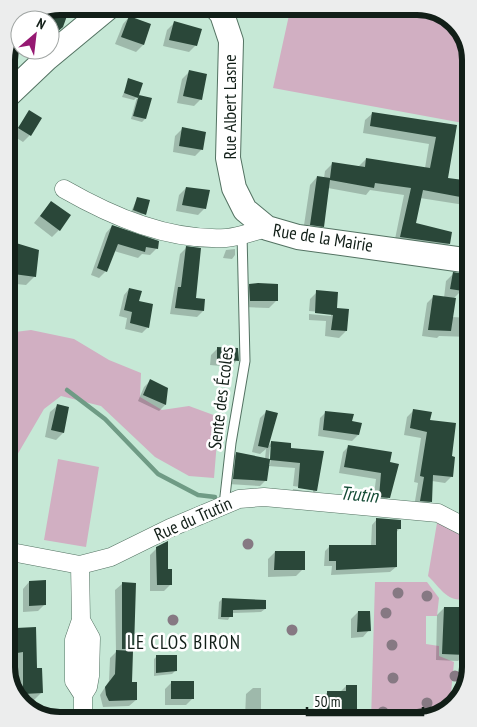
<svg xmlns="http://www.w3.org/2000/svg" width="477" height="727" viewBox="0 0 477 727" font-family="'PT Sans Narrow',sans-serif">
	<style>
		.green { fill: #d1afc2 }
		.shadow { fill: #0003; fill-rule: evenodd }
		.lines { fill: none; stroke-linecap: round; stroke-linejoin: round }
		.stream { stroke: #6f9b85; stroke-width: 4.5 }
		.building { fill: #2a4739 }
		.lane-casing { stroke: #537262; stroke-width: 11 }
		.street-casing { stroke: #537262; stroke-width: 19 }
		.secondary-casing { stroke: #537262; stroke-width: 26 }
		.lane { stroke: #fff; stroke-width: 9 }
		.street { stroke: #fff; stroke-width: 18 }
		.secondary { stroke: #fff; stroke-width: 24 }
		.tree { fill: #867983 }
		.labels { text-anchor: middle; stroke-width: 5; stroke-linejoin: round; paint-order: stroke }
		.street-label { font-size: 18px; fill: #121f18; stroke: #fff }
		.water-label { font-size: 19px; font-style: italic; fill: #154c36; stroke: #fff }
		.neighbourhood-label { font-size: 19px; letter-spacing: 1px; fill: #121f18; stroke: #fff }
		.rim { fill: none; stroke: #121f18; stroke-width: 6 }
	</style>
	<rect width="100%" height="100%" fill="#c6e8d6"/>
	<!-- green -->
	<path class="green" d="M291,6H421L447,15L464,33L471,60L463,123L273,88Z
		M31,330L74,339L109,360L141,373L140,397L162,410L189,406L219,417L214,478L189,476L155,457L101,406L61,396L44,409L6,474V338L15,332Z
		M58,459L99,467L86,547L44,540Z
		M437,523L471,537V595C451,609 440,587 428,576Z
		M375,582H427L439,598L437,616H426V644L439,646V656L454,662L451,693L445,705L447,711L444,714L418,721H371Z"/>
	<!-- shadow -->
	<path class="shadow" d="M54,8L67,14L50,37V20H24L39,14L46,17Z
		M129,17L150,24L143,45L136,52L115,44L123,24Z
		M174,23L196,45L189,52L163,46L167,30Z
		M189,72L201,99L194,106L177,103L182,79Z
		M129,80L141,83L136,100L140,96L145,119L142,122L131,119L137,97L134,100L122,97Z
		M30,112V135L23,142L12,135Z
		M373,113L456,126L446,179L471,182V206L420,198L415,224L449,244L442,251L394,244L404,195L370,190L366,195L328,188L323,226L315,233L303,232L310,185L317,177L324,178L325,171L332,164L358,167L366,159L425,168L429,144L363,133L365,120Z
		M182,129L202,149L195,156L173,152L175,136Z
		M186,188L205,208L198,215L176,211L179,195Z
		M137,199L148,201L141,218L130,214Z
		M51,202L59,230L52,237L34,223Z
		M112,226L157,248L150,255L142,254L138,258L114,251L106,271L99,278L91,275L106,233Z
		M6,241L35,276L26,285L6,283Z
		M186,248L195,299L203,311L197,317L170,314L180,254Z
		M235,249V255L232,259L223,258L226,250Z
		M453,274L462,290L453,299L452,317L471,318V337L439,336L437,338L422,336L427,303L434,296L444,298L446,281Z
		M250,285L276,301L269,308L243,307V292Z
		M129,289L148,327L142,333L125,329L127,318L119,316L124,295Z
		M317,292L336,309L346,331L339,338L325,336L326,321L309,320V314L331,316V313L309,311L310,299Z
		M218,348L237,360L231,367L210,365L211,355Z
		M150,381L166,388L165,405L159,411L138,401L144,387Z
		M57,406L63,433L56,440L45,437L50,412Z
		M414,410L429,421L450,458L452,476L445,483L432,481L431,501L425,508L414,507L418,483L414,482L421,438L404,435L407,417Z
		M267,411V447L272,442L289,450L322,452L316,491L310,497L292,494L293,489L313,492V489L293,486L295,468L268,466L266,480L260,486L228,484L231,459L237,453L265,459L266,449L260,454L252,452L260,418ZM270,447H272L270,465H268Z
		M326,412L351,422L358,435L352,441L318,436L320,418Z
		M349,446L389,464V497L383,503L373,502L376,479L339,473L343,452Z
		M377,519L399,529L396,533V567L390,572L331,575L332,566H324L325,551L330,546H371L372,525Z
		M157,548L171,584L164,591H150V555Z
		M275,552L303,569L296,576L268,577V559Z
		M29,582L45,604L38,611L23,612V589Z
		M122,584L132,649L129,652L131,683L136,700L129,706L103,707L100,695L109,681L110,658L116,652L115,590Z
		M222,599L265,609L261,612L232,613L228,620L218,619L219,602Z
		M444,608L465,654L458,661L436,660L437,615Z
		M358,612L369,630L363,637L351,638V619Z
		M17,629L35,670L41,693L34,700H19L16,697V659H11L10,636Z
		M157,656L175,671L172,674L154,676V659Z
		M172,682L193,698L186,705H165V689Z
		M346,686L356,712L350,719H321V698L328,692H340Z
		M253,688H261V717H302V721H219L223,716L245,717L246,694Z"/>
	<g class="lines">
		<!-- stream -->
		<path class="stream" d="M67,390L105,419L158,474L198,495L215,497"/>
	</g>
	<!-- building -->
	<path class="building" d="M56,8L68,13L63,27L50,38V14Z
		M129,16L151,24L144,45L121,37Z
		M174,21L202,29L197,46L169,40Z
		M189,70L207,74L202,100L183,96Z
		M128,78L143,83L138,98L124,93Z
		M139,95L152,98L146,119L133,116Z
		M29,110L42,118L31,136L18,128Z
		M372,112L457,125L448,178L471,181V199L423,190L416,223L452,232L450,244L400,237L411,188L375,183L374,188L330,180L324,227L310,225L317,176L330,178L332,162L365,167L366,158L430,168L436,137L370,126Z
		M182,127L206,132L203,150L179,146Z
		M186,187L210,190L206,209L182,205Z
		M137,197L150,200L146,215L133,210Z
		M51,201L71,215L60,231L40,216Z
		M112,225L159,241L158,249L146,247L145,252L118,244L107,272L97,268Z
		M6,240L39,250L36,277L6,273Z
		M186,246L201,248L196,298L205,299L204,311L175,308L178,287H181Z
		M453,272L465,274L463,291L450,289Z
		M258,283L278,284V301H250L249,284Z
		M129,288L142,291L139,301L153,304L149,328L130,323L132,312L124,310Z
		M316,290L338,292L337,308L349,309L347,331L331,330L333,315L315,313Z
		M433,295L456,298L451,331L428,330Z
		M217,347L238,348L239,361L217,359Z
		M150,379L168,388L166,405L143,395Z
		M57,404L69,407L64,433L51,430Z
		M413,409L432,412L430,420L456,423L452,456L455,457L453,477L433,475L432,502L420,501L424,477L420,476L427,432L410,428Z
		M266,410L278,413L268,448L258,446Z
		M325,411L354,414L352,421L362,423L359,435L323,430Z
		M271,441L291,443V448L324,451L317,491L298,488L300,463L270,460L267,481L233,479L236,452L270,459Z
		M348,445L392,452L390,462L399,464L390,498L379,497L381,473L344,467Z
		M376,518L401,520V529H397V567L336,570V561H329V545H376Z
		M168,541V569H172V585H157L156,547Z
		M275,551H305V570H274Z
		M46,580V605L29,606V581Z
		M122,582L136,583L134,649H122Z
		M222,598L266,600V609L233,610V617H221Z
		M444,607H467L466,655L442,654Z
		M358,611H370L371,631L357,632Z
		M36,627L37,668H42L43,693L23,694V652L17,653L16,628Z
		M116,650L133,651L132,682H137V700L109,701L106,695L105,687L115,674Z
		M156,655H177V671L156,673Z
		M171,681H194V699H171Z
		M346,685H357V713H327V691H346Z"/>
	<g class="lines">
		<defs>
			<path id="lane" d="M224,505L231,443L245,361L242,234"/>
			<path id="street" d="M64,189C113,217 169,241 226,238C240,237 254,231 267,228
				M6,551L80,565L111,557L170,528L239,499L264,497L438,513L471,530
				M80,565L81,620L74,640V681L83,695
				M81,620L91,638L90,676L88,687L83,695V721"/>
			<path id="secondary" d="M215,6L222,14L231,41L228,158L234,188L245,210L267,228L298,237L471,261
				M6,97L46,59L110,6"/>
		</defs>
		<!-- lane casing -->
		<use href="#lane" class="lane-casing"/>
		<!-- street casing -->
		<use href="#street" class="street-casing"/>
		<!-- secondary casing -->
		<use href="#secondary" class="secondary-casing"/>
		<!-- lane -->
		<use href="#lane" class="lane"/>
		<!-- street -->
		<use href="#street" class="street"/>
		<!-- secondary -->
		<use href="#secondary" class="secondary"/>
	</g>
	<!-- trees -->
	<g class="tree">
		<circle cx="248" cy="544" r="5.5"/>
		<circle cx="398" cy="593" r="5.5"/>
		<circle cx="427" cy="596" r="5.5"/>
		<circle cx="386" cy="613" r="5.5"/>
		<circle cx="173" cy="620" r="5.5"/>
		<circle cx="292" cy="630" r="5.5"/>
		<circle cx="392" cy="645" r="5.5"/>
		<circle cx="455" cy="676" r="5.5"/>
		<circle cx="393" cy="678" r="5.5"/>
		<circle cx="427" cy="703" r="5.5"/>
		<circle cx="383" cy="712" r="5.5"/>
	</g>
	<g class="labels">
		<!-- street labels -->
		<g class="street-label">
			<text transform="translate(230 107) rotate(-90)" y="6">Rue Albert Lasne</text>
			<text transform="translate(323 238) rotate(9)" y="6">Rue de la Mairie</text>
			<text transform="translate(221 398) rotate(-83)" y="6">Sente des Écoles</text>
			<text transform="translate(193 519) rotate(-24)" y="6">Rue du Trutin</text>
		</g>
		<!-- water labels -->
		<g class="water-label">
			<text transform="translate(359 494) rotate(5)" y="7">Trutin</text>
		</g>
		<!-- neighbourhood labels -->
		<g class="neighbourhood-label">
			<text x="184" y="649">LE CLOS BIRON</text>
		</g>
	</g>
	<!-- crop -->
	<path d="M0 0H477V727H0ZM60 15H417A45 45 0 0 1 462 60V667A45 45 0 0 1 417 712H60A45 45 0 0 1 15 667V60A45 45 0 0 1 60 15Z" fill="#eceded" fill-rule="evenodd"/>
	<path class="rim" d="M60 15H417A45 45 0 0 1 462 60V667A45 45 0 0 1 417 712H60A45 45 0 0 1 15 667V60A45 45 0 0 1 60 15Z"/>
	<!-- north arrow -->
	<g transform="translate(35 35) rotate(28)"><circle r="24" fill="#ffffff" stroke="#a0a5a3"/>
	<path d="M0-4L9 19L0 12L-9 19Z" fill="#961972"/>
	<text y="-8" font-size="14" font-weight="bold" text-anchor="middle" fill="#121f18">N</text>
	</g>
	<!-- scale -->
	<path d="M307 707v8h116v-8" fill="none" stroke="#121f18" stroke-width="2.5"/>
	<text x="314" y="707" font-size="15" fill="#121f18" stroke="#ffffff" stroke-width="4" paint-order="stroke">50 m</text>
</svg>
